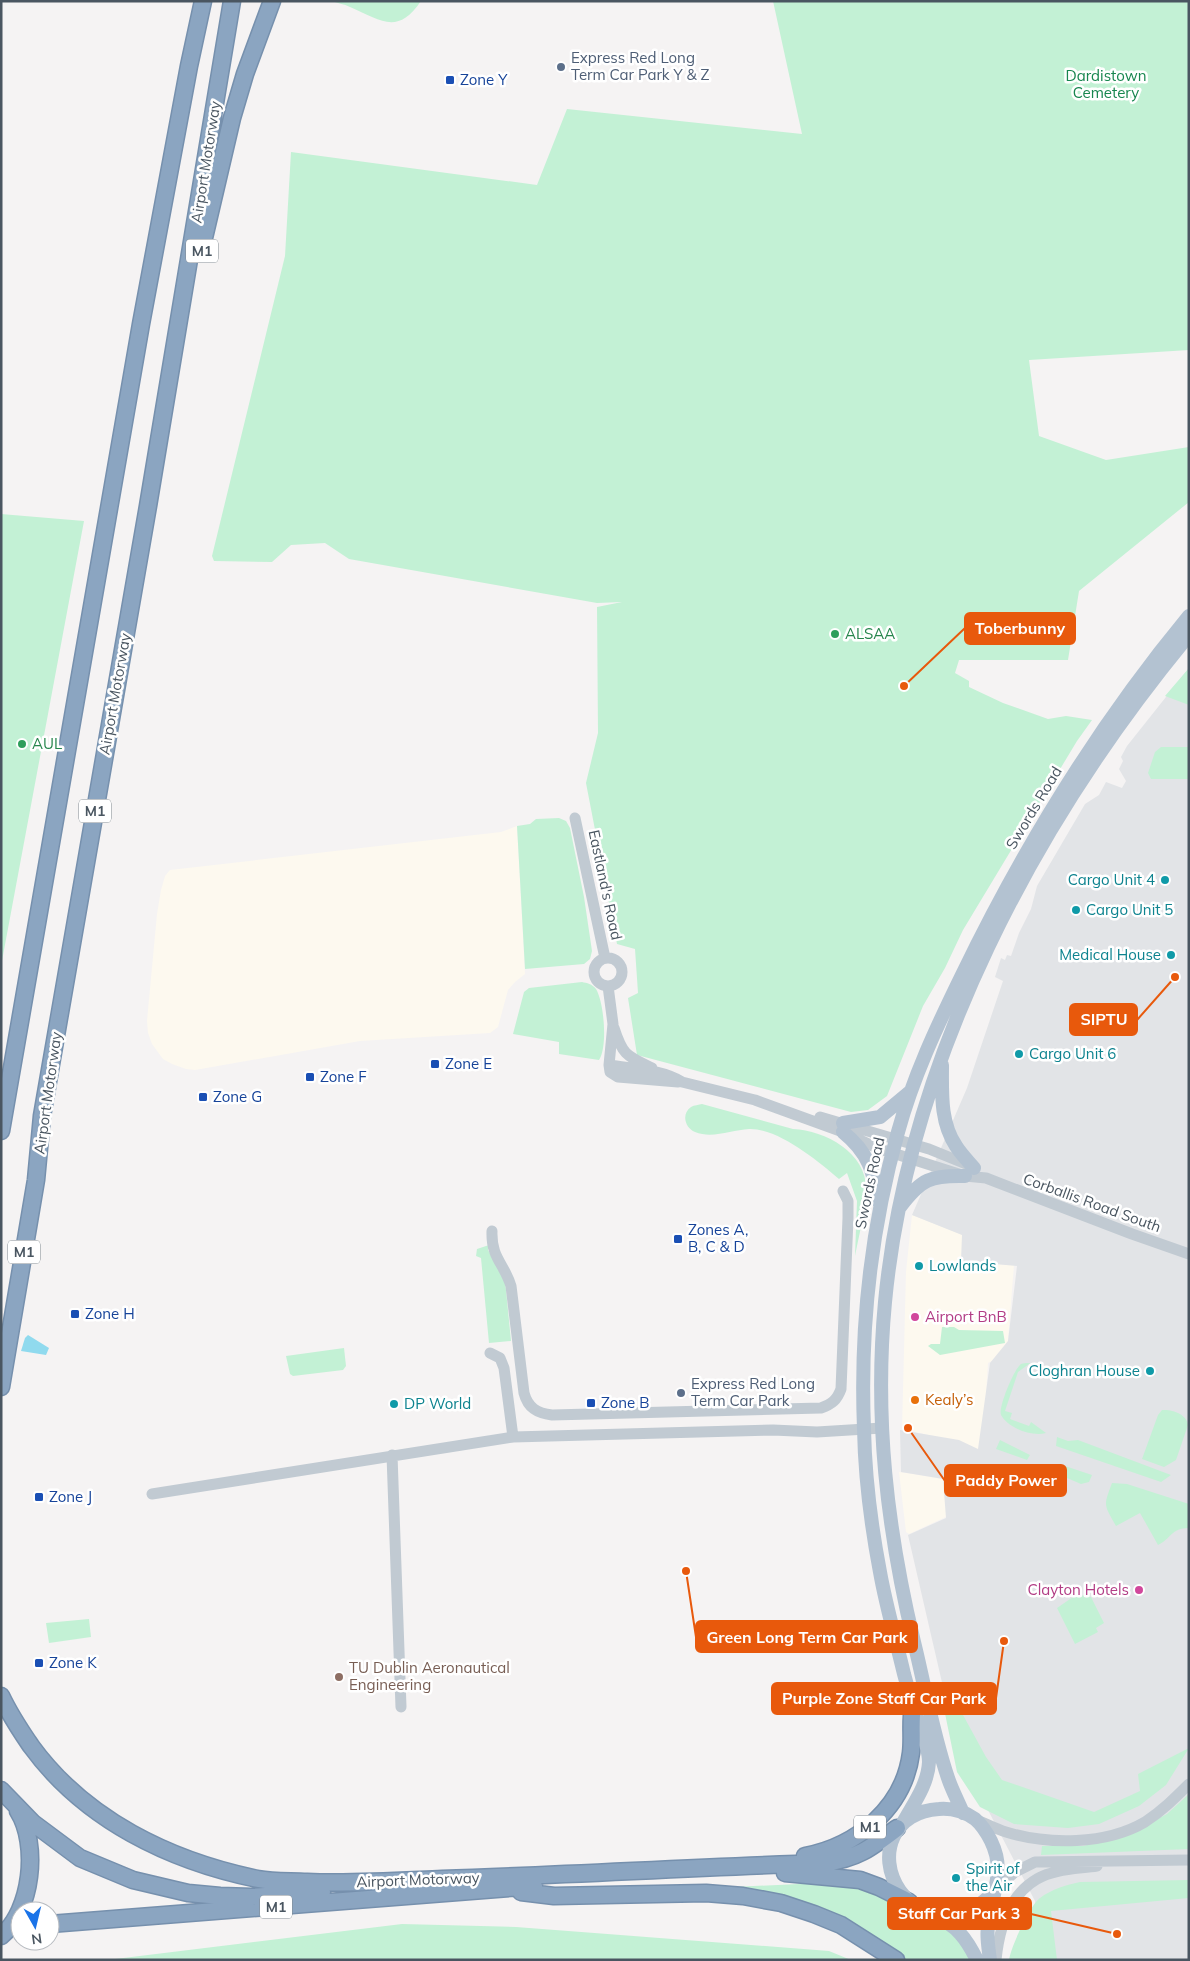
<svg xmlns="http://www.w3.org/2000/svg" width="1190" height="1961" viewBox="0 0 1190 1961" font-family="Mulish,sans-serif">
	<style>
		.commercial { fill: #fdf9ef }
		.airport { fill: #e2e4e7 }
		.green { fill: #c3f1d5 }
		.water { fill: #90daee }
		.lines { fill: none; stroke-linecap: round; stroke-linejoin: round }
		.highway-casing { stroke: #7690ad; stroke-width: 19 }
		.minor { stroke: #c1cad2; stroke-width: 11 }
		.major { stroke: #b3c2d1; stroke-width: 14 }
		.highway { stroke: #8ba5c1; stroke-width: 16 }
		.service-dot { fill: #5c6f8a; stroke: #fff; stroke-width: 2 }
		.transit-dot { fill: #1a4fb4; stroke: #fff; stroke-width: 2 }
		.leisure-dot { fill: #2e9e5b; stroke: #fff; stroke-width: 2 }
		.culture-dot { fill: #0f9aa8; stroke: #fff; stroke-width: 2 }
		.hotel-dot { fill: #d1479c; stroke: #fff; stroke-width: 2 }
		.food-dot { fill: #e8710a; stroke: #fff; stroke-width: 2 }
		.education-dot { fill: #8d6e63; stroke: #fff; stroke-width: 2 }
		.labels { text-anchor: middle; stroke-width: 5; stroke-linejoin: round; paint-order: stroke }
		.shield { fill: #fff; stroke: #808990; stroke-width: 1 }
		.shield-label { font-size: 14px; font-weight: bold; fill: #4a5661 }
		.service-label { font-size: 15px; fill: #4e5e75; stroke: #fff; text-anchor: start }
		.park-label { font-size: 15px; fill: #17864f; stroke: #fff }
		.transit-label { font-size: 15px; fill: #164399; stroke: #fff; text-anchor: start }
		.street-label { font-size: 15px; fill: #4a5661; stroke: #fff }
		.leisure-label { font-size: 15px; fill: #27864d; stroke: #fff; text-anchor: start }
		.culture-label { font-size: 15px; fill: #0d838f; stroke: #fff; text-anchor: start }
		.hotel-label { font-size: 15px; fill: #b23c85; stroke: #fff; text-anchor: start }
		.food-label { font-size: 15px; fill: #c56008; stroke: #fff; text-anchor: start }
		.education-label { font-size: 15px; fill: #785e54; stroke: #fff; text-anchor: start }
		.leader { fill: none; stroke: #e8590c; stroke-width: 2 }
		.callout-dot { fill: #e8590c; stroke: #fff; stroke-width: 2 }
		.callout { fill: #e8590c; stroke: #e8590c; stroke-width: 2 }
		.callout-label { font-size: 16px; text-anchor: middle; font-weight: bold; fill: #fff }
	</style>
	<rect width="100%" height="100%" fill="#f5f3f3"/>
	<!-- commercial -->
	<path class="commercial" d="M517,826L525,974L515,982L508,990L498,1027L490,1033L360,1041L195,1070L186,1069L172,1064L163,1059L152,1044L148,1033L147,1021L157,914L161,890L165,876L170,870L501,832Z
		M912,1215L963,1235L961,1263L1014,1265L1007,1353L988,1363L983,1439L977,1452L960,1442L902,1429L906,1272Z
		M899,1472L943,1478L948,1516L909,1534L906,1532Z"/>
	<!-- airport -->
	<path class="airport" d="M1189,668V1960H1043L1035,1901L958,1752L908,1535L946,1518L943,1479L901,1472L900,1430L959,1440L978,1449L990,1363L1008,1341L1017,1266L961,1261L962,1235L912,1215L967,1088L1003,981L995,977L1001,958L1005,960L1007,955L1011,956L1019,933L1031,909L1037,886L1085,804L1099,795L1106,782L1122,788L1126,781L1119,769L1123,761L1121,757L1127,746Z"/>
	<!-- green -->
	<path class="green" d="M331,1H421C397,36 381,20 350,7C344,4 337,3 331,1Z
		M773,1H1189V350L1029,360L1039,436L1106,460L1189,447V502L1079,591L1068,660H959L955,673L969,681V687L1003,703L1048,719L1066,716L1092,720L1077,741L963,930L945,968L923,1006L887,1096L868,1110L851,1112L637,1055L628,998L638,993L635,949L617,944L586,783L598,733L597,607L622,602L597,603L349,559L325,543L291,545L272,562L214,561L212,556L285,256L291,152L537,185L567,109L802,134Z
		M1,514L84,521L1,966Z
		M1189,668V705L1165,696Z
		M1161,747H1189V779H1151L1148,773L1155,752Z
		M559,818L566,821L570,828L584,897L592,951L590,959L584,964L525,969L517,826L530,824L536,819Z
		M582,982C587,983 592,984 596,989C604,1002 608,1047 599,1060L559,1054V1042L513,1034L524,992L529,988Z
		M702,1104L793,1129C827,1131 870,1154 866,1195C864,1215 859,1236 855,1256L857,1201L847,1173L839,1179C818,1161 778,1128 749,1129C732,1130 712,1139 695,1132C685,1128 681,1114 691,1107C694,1105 699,1105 702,1104Z
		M489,1245L488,1250L505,1280L511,1341L489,1343L481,1258L476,1256L477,1249Z
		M942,1327H954L959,1330L1003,1331L1005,1343L940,1355L928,1346L931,1344H940Z
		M344,1348L346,1366L343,1370L293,1376L290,1374L286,1356Z
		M1028,1363L1047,1367L1045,1370L1029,1364L1018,1372L1005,1411L1012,1413L1010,1419L1029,1426L1031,1422L1046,1433C1032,1437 1008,1428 1001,1415C998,1408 1014,1369 1021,1364C1023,1363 1026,1363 1028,1363Z
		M1162,1410C1172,1409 1187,1414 1188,1425L1176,1460L1164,1467L1142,1459L1158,1415Z
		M1057,1437L1068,1441L1078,1440L1171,1475L1161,1482L1056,1446Z
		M1000,1440L1030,1455L1027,1460L996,1449Z
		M1062,1465L1092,1475L1089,1482L1081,1484L1060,1475Z
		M1112,1483L1127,1484L1189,1504V1528C1171,1528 1171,1539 1158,1545L1140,1513L1116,1526C1104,1504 1103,1507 1112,1483Z
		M1085,1595L1091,1597L1104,1623L1096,1628L1098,1632L1075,1644L1057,1608L1073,1597Z
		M89,1619L91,1637L49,1643L46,1623Z
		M941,1694L957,1704L986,1757L1002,1780L1094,1812L1140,1791L1138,1774L1189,1748L1166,1785L1139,1806L1099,1824L1068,1828L1014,1824L980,1807L957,1772Z
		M1189,1794V1849L1041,1855L1042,1846H1083L1125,1836L1167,1814Z
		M1189,1880V1898L1051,1911L1057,1960H1009C1011,1947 1030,1905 1040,1898C1052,1889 1066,1885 1080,1882Z
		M820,1883L856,1884L920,1918L939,1923L959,1938L971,1960H901L887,1949L732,1887Z
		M402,1924L516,1927L829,1951L851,1960H107Z"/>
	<!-- water -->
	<path class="water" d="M28,1335L49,1348L46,1355L21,1351L25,1338Z"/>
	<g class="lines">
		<defs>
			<path id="highway" d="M203,242L232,118L245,74L272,1
				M1,1131L141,324L189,66L203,1
				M1,1387L36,1180L42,1116L148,506L232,1
				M1,1696C9,1713 20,1730 31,1746C85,1820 170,1861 258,1879C274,1882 291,1881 307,1882C352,1884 397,1881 442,1879C569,1875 697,1867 824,1863C857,1859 871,1848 897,1828
				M1,1790L33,1823L80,1858L133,1880L188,1893L220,1896L252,1897L322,1892
				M805,1856C857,1846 904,1808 911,1753C913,1737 910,1723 913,1707
				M785,1873L860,1880L879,1887L909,1902
				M521,1892L554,1896L706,1893L743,1896L781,1903L814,1914L841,1925L896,1960
				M50,1924L534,1886
				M1,1936C32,1911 39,1844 18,1811"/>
		</defs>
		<!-- highway casing -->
		<use href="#highway" class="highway-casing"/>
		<!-- minor -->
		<path class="minor" d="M575,818L605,958
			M594 972a14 14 0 1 1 28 0a14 14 0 1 1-28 0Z
			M608,986L613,1024L609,1065L610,1072L618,1077L678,1082
			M614,1028C623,1056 627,1056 652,1068
			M609,1065C633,1069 661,1069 682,1082L755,1100L843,1132L877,1148L965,1176L986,1178L1132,1234L1189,1254
			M820,1117L929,1149L971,1166
			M492,1231C491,1258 504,1263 511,1286L524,1393C528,1408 537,1413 552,1415L821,1408C832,1404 837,1400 841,1389L848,1218V1201L843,1191
			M490,1353L500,1358L504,1368L513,1437
			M392,1455L401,1707
			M152,1494L513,1437L773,1430L817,1432L882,1428
			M977,1820C987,1824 996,1829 1006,1832C1048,1845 1106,1845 1145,1822C1162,1811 1175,1798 1189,1784
			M995,1889L1015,1872L1035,1862L1189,1860
			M996,1960C999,1930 1009,1895 1037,1879C1053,1869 1078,1869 1097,1866"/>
		<!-- major -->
		<path class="major" d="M942,1065C942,1093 940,1122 956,1146C961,1154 968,1161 974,1168
			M843,1123L880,1117L910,1092
			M843,1132C869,1153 873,1171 879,1202
			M900,1207C921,1179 931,1175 965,1176
			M963,1813C958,1801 952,1790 948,1778C933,1734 925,1687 914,1642C887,1529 874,1418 885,1302C908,1060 1035,821 1189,635
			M904,1821C914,1803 928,1784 929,1762C929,1747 922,1732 917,1718C912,1703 908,1689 904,1674C896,1640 886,1606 880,1572C871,1525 865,1477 864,1429C860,1330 871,1228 898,1132C913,1077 937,1026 962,975C1024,847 1098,726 1189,616
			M935,1916C957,1926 966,1938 977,1960
			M990,1960C988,1946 986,1932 989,1918C994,1888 1005,1870 991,1841C987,1833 982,1825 975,1819C965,1812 952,1808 939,1809C895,1811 875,1854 900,1891C916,1914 948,1924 974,1908C981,1904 988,1898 994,1892"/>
		<!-- highway -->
		<use href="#highway" class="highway"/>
	</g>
	<!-- markers -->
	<g class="service-dot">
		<circle cx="561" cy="67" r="5"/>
		<circle cx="681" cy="1393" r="5"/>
	</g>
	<g class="transit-dot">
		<rect x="445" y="75" width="10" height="10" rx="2.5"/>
		<rect x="430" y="1059" width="10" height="10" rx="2.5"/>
		<rect x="305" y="1072" width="10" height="10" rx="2.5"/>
		<rect x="198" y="1092" width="10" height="10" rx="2.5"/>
		<rect x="673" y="1234" width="10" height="10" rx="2.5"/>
		<rect x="70" y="1309" width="10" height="10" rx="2.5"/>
		<rect x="586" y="1398" width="10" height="10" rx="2.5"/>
		<rect x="34" y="1492" width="10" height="10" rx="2.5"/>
		<rect x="34" y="1658" width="10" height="10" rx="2.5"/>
	</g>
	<g class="leisure-dot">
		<circle cx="835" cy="634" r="5"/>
		<circle cx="22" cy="744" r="5"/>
	</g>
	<g class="culture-dot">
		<circle cx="1165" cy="880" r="5"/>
		<circle cx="1076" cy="910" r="5"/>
		<circle cx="1171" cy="955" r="5"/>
		<circle cx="1019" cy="1054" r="5"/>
		<circle cx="919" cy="1266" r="5"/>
		<circle cx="1150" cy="1371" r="5"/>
		<circle cx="394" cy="1404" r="5"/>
		<circle cx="956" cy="1878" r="5"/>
	</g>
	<g class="hotel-dot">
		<circle cx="915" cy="1317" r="5"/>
		<circle cx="1139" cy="1590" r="5"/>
	</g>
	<circle class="food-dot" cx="915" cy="1400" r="5"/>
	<circle class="education-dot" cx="339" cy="1677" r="5"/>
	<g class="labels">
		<!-- shield labels -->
		<g class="shield">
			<rect x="186" y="239.5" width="32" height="23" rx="4"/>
			<rect x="79" y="799.5" width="32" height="23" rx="4"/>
			<rect x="8" y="1240.5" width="32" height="23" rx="4"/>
			<rect x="854" y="1815.5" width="32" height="23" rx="4"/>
			<rect x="260" y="1895.5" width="32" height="23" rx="4"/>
		</g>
		<g class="shield-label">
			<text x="202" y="256">M1</text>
			<text x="95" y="816">M1</text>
			<text x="24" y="1257">M1</text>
			<text x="870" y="1832">M1</text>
			<text x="276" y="1912">M1</text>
		</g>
		<!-- service labels -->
		<g class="service-label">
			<text x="571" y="63">Express Red Long<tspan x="571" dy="17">Term Car Park Y &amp; Z</tspan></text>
			<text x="691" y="1389">Express Red Long<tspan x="691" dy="17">Term Car Park</tspan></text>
		</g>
		<!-- park labels -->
		<g class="park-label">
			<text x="1106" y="81">Dardistown<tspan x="1106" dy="17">Cemetery</tspan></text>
		</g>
		<!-- transit labels -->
		<g class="transit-label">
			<text x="460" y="85">Zone Y</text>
			<text x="445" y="1069">Zone E</text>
			<text x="320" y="1082">Zone F</text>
			<text x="213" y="1102">Zone G</text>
			<text x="688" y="1235">Zones A,<tspan x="688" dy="17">B, C &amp; D</tspan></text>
			<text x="85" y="1319">Zone H</text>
			<text x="601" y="1408">Zone B</text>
			<text x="49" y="1502">Zone J</text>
			<text x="49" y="1668">Zone K</text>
		</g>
		<!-- street labels -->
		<g class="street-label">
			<text transform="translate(206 162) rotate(-81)" y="5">Airport Motorway</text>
			<text transform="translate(115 694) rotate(-80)" y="5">Airport Motorway</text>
			<text transform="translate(1034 808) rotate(-59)" y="5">Swords Road</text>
			<text transform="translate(605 885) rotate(78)" y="5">Eastland's Road</text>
			<text transform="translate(48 1093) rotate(-82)" y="5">Airport Motorway</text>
			<text transform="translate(870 1183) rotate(-78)" y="5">Swords Road</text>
			<text transform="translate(1092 1203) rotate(20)" y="5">Corballis Road South</text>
			<text transform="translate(418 1880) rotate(-2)" y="5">Airport Motorway</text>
		</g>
		<!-- leisure labels -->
		<g class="leisure-label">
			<text x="845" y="639">ALSAA</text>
			<text x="32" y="749">AUL</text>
		</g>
		<!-- culture labels -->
		<g class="culture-label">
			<text x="1155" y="885" text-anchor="end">Cargo Unit 4</text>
			<text x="1086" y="915">Cargo Unit 5</text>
			<text x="1161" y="960" text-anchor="end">Medical House</text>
			<text x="1029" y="1059">Cargo Unit 6</text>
			<text x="929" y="1271">Lowlands</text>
			<text x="1140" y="1376" text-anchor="end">Cloghran House</text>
			<text x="404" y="1409">DP World</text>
			<text x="966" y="1874">Spirit of<tspan x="966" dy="17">the Air</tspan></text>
		</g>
		<!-- hotel labels -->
		<g class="hotel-label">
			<text x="925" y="1322">Airport BnB</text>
			<text x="1129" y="1595" text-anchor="end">Clayton Hotels</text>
		</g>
		<!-- food labels -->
		<g class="food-label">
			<text x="925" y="1405">Kealy’s</text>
		</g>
		<!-- education labels -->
		<g class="education-label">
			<text x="349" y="1673">TU Dublin Aeronautical<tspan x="349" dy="17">Engineering</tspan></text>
		</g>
	</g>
	<!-- callouts -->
	<path class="leader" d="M904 686L965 628M1175 977L1137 1020M908 1428L945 1481M686 1571L696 1637M1004 1641L996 1698M1117 1934L1031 1914"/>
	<g class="callout-dot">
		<circle cx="904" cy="686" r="5"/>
		<circle cx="1175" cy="977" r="5"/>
		<circle cx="908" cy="1428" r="5"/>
		<circle cx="686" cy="1571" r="5"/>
		<circle cx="1004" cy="1641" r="5"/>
		<circle cx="1117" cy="1934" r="5"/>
	</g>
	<g class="callout">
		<rect x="965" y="613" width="110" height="31" rx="5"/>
		<rect x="1070" y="1004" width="67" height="31" rx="5"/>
		<rect x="945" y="1465" width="121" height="31" rx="5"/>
		<rect x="696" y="1621" width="221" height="31" rx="5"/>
		<rect x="772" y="1683" width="224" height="31" rx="5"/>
		<rect x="888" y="1898" width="143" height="31" rx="5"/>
	</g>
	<g class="callout-label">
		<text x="1020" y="634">Toberbunny</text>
		<text x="1104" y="1025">SIPTU</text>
		<text x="1006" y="1486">Paddy Power</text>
		<text x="807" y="1643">Green Long Term Car Park</text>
		<text x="884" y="1704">Purple Zone Staff Car Park</text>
		<text x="959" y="1919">Staff Car Park 3</text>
	</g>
	<!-- border -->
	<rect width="1190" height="1961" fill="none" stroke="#4a5661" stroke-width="5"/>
	<!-- north arrow -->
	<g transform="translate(35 1926) rotate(172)"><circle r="24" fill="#ffffff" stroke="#b7bbc0"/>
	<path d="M0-4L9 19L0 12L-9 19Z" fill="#1a73e8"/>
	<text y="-8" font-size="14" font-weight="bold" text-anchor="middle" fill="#4a5661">N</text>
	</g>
</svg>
